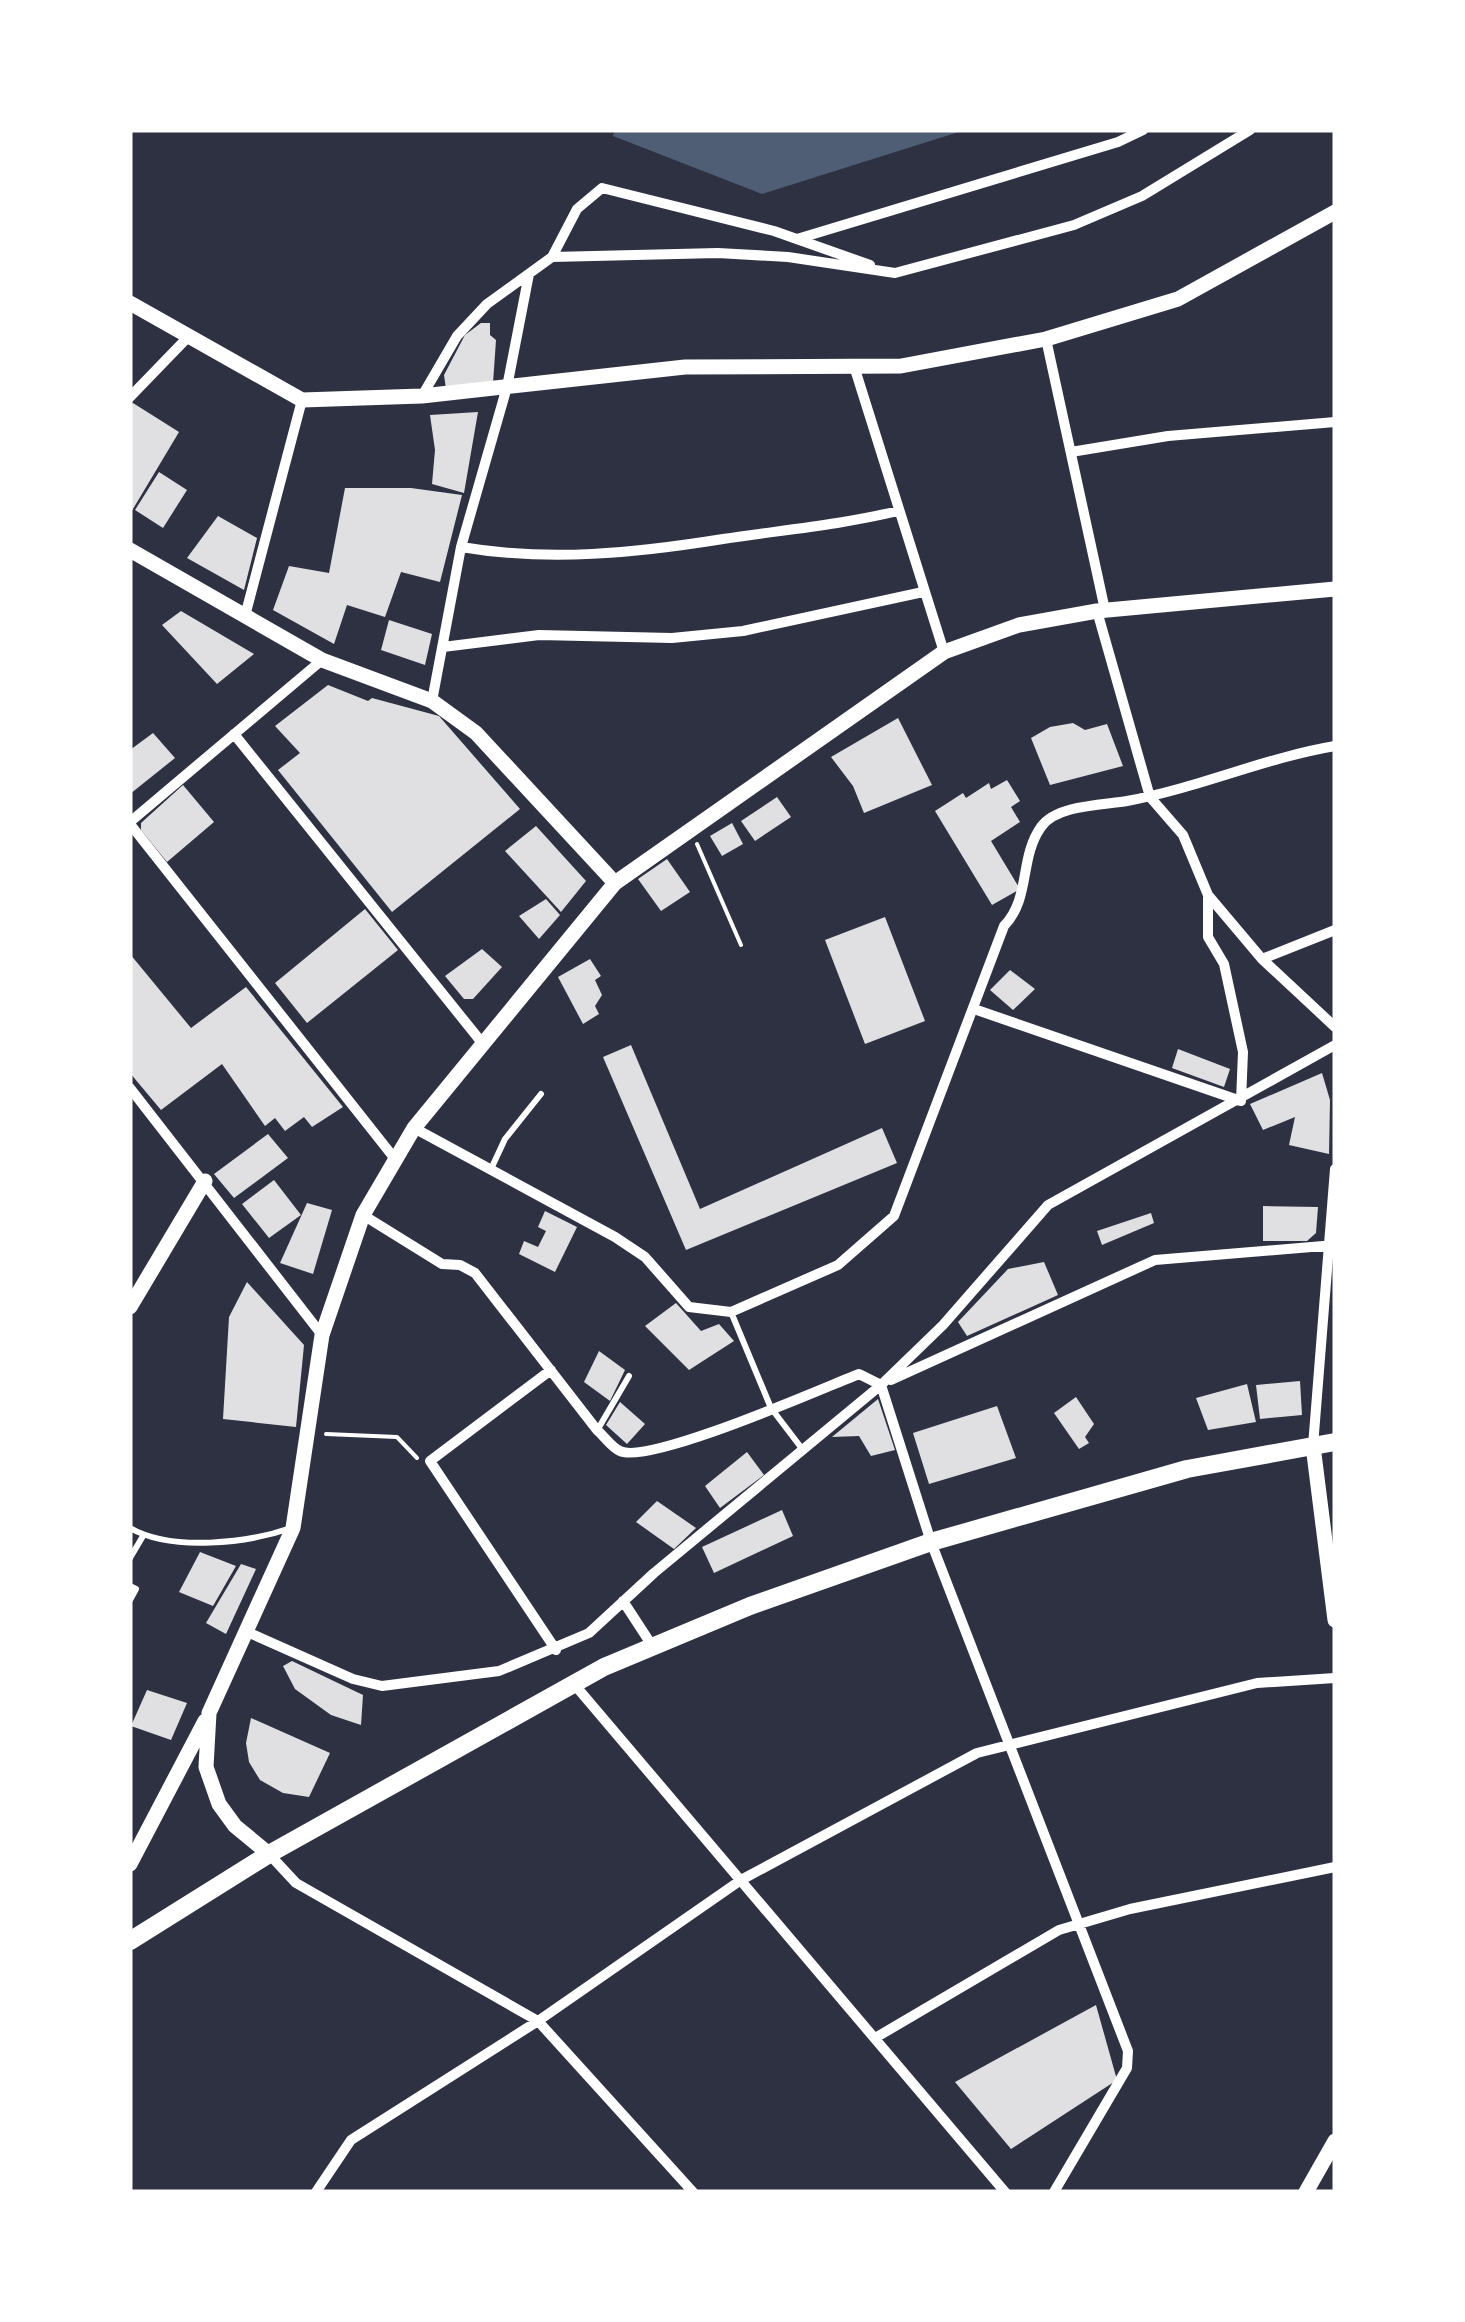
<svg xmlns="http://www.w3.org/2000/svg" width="1465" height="2322" viewBox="0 0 1465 2322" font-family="'Asap Condensed',sans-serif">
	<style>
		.water { fill: #4f5d75 }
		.building { fill: #e0e0e3 }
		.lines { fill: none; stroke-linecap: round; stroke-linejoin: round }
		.path { stroke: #fff; stroke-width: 4 }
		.service { stroke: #fff; stroke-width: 6 }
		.minor { stroke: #fff; stroke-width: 10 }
		.tertiary { stroke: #fff; stroke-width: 15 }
		.secondary { stroke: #fff; stroke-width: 18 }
	</style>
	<rect width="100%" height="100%" fill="#2d3142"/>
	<!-- water -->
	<path class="water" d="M615,130H965L762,194L613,136Z"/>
	<!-- building -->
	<path class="building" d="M481,323H490V335L496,340L493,383L446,389L444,375L465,335Z
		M133,403L179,432L130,514V406Z
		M478,412L464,493L432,484L435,450L430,415Z
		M159,472L187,490L163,528L135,510Z
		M345,488H411L462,495L440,582L401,572L385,617L347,605L334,644L273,610L289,566L329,573Z
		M218,516L257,538L244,590L187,558Z
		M181,611L254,654L217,684L162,625Z
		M389,620L432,634L425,665L381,650Z
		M328,685L368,701L372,698L439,716L520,809L392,912L278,770L300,753L275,726Z
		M898,718L932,785L864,813L853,786L831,757Z
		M1073,723L1085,730L1107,724L1123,766L1050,785L1031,738L1050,727Z
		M153,733L175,758L130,794V750Z
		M1007,780L1020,801L1011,807L1020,822L991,841L1020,889L992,905L935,811L963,793L966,798L989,783L991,789Z
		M183,785L214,822L167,862L141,830V823Z
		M777,797L791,817L755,841L741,821Z
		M732,823L743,844L722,856L710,836Z
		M536,826L586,881L561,912L505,851Z
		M667,859L690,892L661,911L638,879Z
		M546,899L560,915L539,939L519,916Z
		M365,909L398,950L307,1023L275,983Z
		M885,917L925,1021L865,1044L825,940Z
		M482,949L502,967L473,999H464L445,976Z
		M130,954L191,1028L246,987L343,1107L312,1127L304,1117L285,1131L275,1118L265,1126L222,1064L161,1110L130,1073Z
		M590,959L601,976L595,980L602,995L595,1006L599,1014L583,1024L558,977Z
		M1010,970L1035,989L1013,1010L990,990Z
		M631,1045L700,1209L882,1128L897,1163L686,1250L603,1057Z
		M1178,1049L1230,1069L1224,1087L1172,1068Z
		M1322,1073L1330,1100L1329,1154L1289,1145L1295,1117L1263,1130L1250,1104Z
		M268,1134L288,1158L234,1198L214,1174Z
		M274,1180L301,1215L269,1238L242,1204Z
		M307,1203L332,1210L313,1274L280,1263Z
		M1263,1206L1318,1207L1316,1233L1307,1241H1263Z
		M545,1211L577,1227L555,1272L519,1254L524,1241L538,1247L546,1231L538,1227Z
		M1151,1213L1154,1223L1102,1245L1097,1231Z
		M1044,1262L1058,1295L967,1336L958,1322L1008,1269Z
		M247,1282L304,1345L296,1427L223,1419L229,1317Z
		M676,1303L701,1331L719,1324L734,1341L689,1370L645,1326Z
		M599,1351L625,1370L610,1401L584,1382Z
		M1300,1381L1302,1415L1260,1419L1256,1385Z
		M1247,1384L1256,1422L1208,1430L1196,1398Z
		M1076,1397L1094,1424L1085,1437L1089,1443L1079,1449L1054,1413Z
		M878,1399L895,1450L871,1456L859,1436L832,1437Z
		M620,1402L645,1424L627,1444L606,1425Z
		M997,1406L1016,1458L929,1484L913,1433Z
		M747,1452L764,1475L720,1508L705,1486Z
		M657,1501L696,1528L674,1549L636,1522Z
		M782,1510L793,1536L714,1573L702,1547Z
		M200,1552L236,1566L213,1606L179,1592Z
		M241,1564L256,1569L226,1634L206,1623Z
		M292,1661L363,1695L361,1725L331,1715L295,1689L283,1666Z
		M147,1690L187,1703L171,1740L131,1726Z
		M251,1718L330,1753L309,1797L283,1793L260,1780L249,1762L246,1743Z
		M1096,2005L1117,2080L1011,2149L955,2082Z"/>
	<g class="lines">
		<!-- path -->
		<path class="path" d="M697,844L741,945
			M326,1434L397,1437L417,1458"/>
		<!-- service -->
		<path class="service" d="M491,1169L505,1139L541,1094
			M731,1312L771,1408L803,1450
			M598,1429L629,1376
			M130,1528C172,1552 248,1543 291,1528
			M130,1558L143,1536
			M130,1586L136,1589L130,1600"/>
		<!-- minor -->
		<path class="minor" d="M797,239L1118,142L1143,130
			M552,257L577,209L602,188L774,231L870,265
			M1046,339L1105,610
			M854,366L944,652
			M422,396L457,336L487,304L552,257L718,253L788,257L895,273L1074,225L1142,196L1250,130
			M130,397L189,336
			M1071,452L1168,436L1335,422
			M461,547C549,562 636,553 723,539C782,530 840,525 898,511
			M1097,611L1150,797L1183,835L1208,895L1262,959L1335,1027
			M245,616L302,400
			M443,647L539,635L672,638L743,631L923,592
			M432,701L461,547L507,387L529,274
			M234,734L483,1044
			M130,822L322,660
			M130,824L395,1159
			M1262,959L1335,930
			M974,1009L1241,1101L1243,1052L1224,964L1208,937V895
			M130,1088L322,1335
			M414,1128L615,1237L645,1257L689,1307L731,1312L838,1265L894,1216L1004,926C1031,898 1019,858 1041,827C1056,805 1103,805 1127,801C1198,788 1264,758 1335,746
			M363,1215L442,1264L460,1265L475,1273L597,1430C604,1436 612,1448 620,1451C649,1465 821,1389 859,1374L881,1385
			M551,1370L430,1461L556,1650
			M891,1380L1155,1260L1335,1245
			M881,1385L931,1542L1128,2051L1127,2068L1054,2192
			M1313,1446L1335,1169
			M623,1601L653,1647
			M245,1631L353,1679L382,1686L499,1671L589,1633L654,1573L881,1385L943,1325L1048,1205L1335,1045
			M574,1684L1005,2192
			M269,1854L296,1883L538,2021L693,2192
			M875,2038L1059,1930L1130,1909L1335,1867
			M316,2192L351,2140L538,2021L741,1880L977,1753L1257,1683L1335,1678"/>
		<!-- tertiary -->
		<path class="tertiary" d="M130,303L302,400L422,396L685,367L901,366L1046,339L1178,299L1335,212
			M130,550L322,660L432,701L476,733L615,883
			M130,1307L205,1181
			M1313,1446L1335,1620
			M269,1854L235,1826L219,1804L206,1767L209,1713L293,1528L322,1335L363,1215L414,1128L615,883L944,652L1019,625L1097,611L1335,589
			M130,1864L205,1721
			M1306,2192L1335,2141"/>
		<!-- secondary -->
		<path class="secondary" d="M130,1941L269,1854L604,1667L750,1606L931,1542L1187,1469L1335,1442"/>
	</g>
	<!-- border -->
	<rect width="1465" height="2322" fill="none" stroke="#ffffff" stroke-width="265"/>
</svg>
